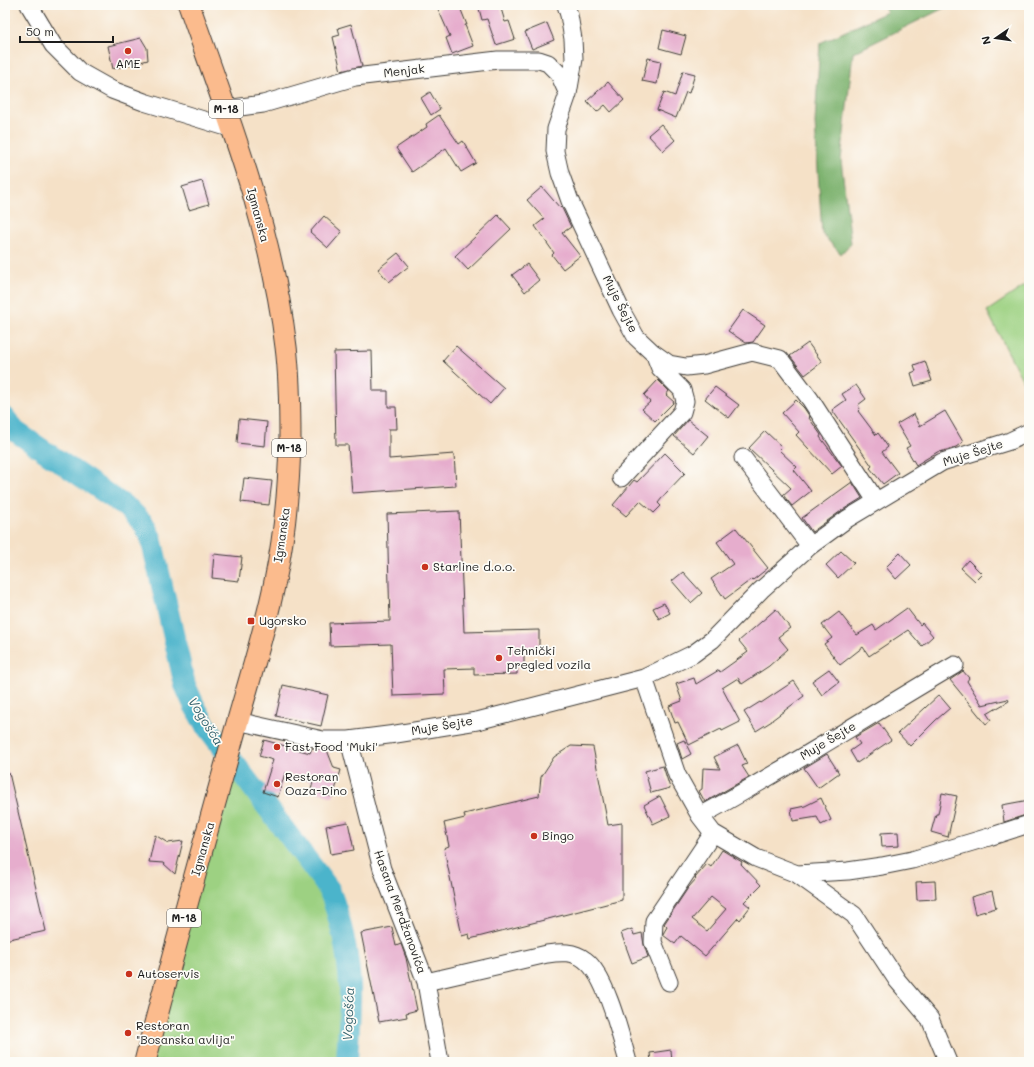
<svg xmlns="http://www.w3.org/2000/svg" width="1034" height="1067" viewBox="0 0 1034 1067" font-family="Mali,sans-serif">
	<style>
		.green { fill: #9dd182; stroke: #5c764f }
		.forest { fill: #7eb370; stroke: #4d6846 }
		.lines { fill: none; stroke-linecap: round; stroke-linejoin: round }
		.river { stroke: #4cb4cb; stroke-width: 22 }
		.building { fill: #e6adcd; fill-rule: evenodd }
		.minor-casing { stroke: #3d3a36; stroke-width: 19 }
		.major-casing { stroke: #3d3a36; stroke-width: 23 }
		.minor { stroke: #fff; stroke-width: 17 }
		.major { stroke: #fbbb8d; stroke-width: 21 }
		.poi-dot { fill: #c8321e; stroke: #fdfcf7; stroke-width: 1.5 }
		.labels { text-anchor: middle; stroke-width: 3.5; stroke-linejoin: round; paint-order: stroke }
		.shield { fill: #fdfcf7; stroke: #605f5e; stroke-width: 1 }
		.shield-label { font-size: 11px; font-weight: bold; fill: #1c1c1c }
		.poi-label { font-size: 12px; fill: #1c1c1c; stroke: #fdfcf7; text-anchor: start }
		.street-label { font-size: 12px; fill: #1c1c1c; stroke: #fdfcf7 }
		.water-label { font-size: 13px; font-style: italic; fill: #32606b; stroke: #fdfcf7 }
	</style>
	<rect width="100%" height="100%" fill="#fdfcf7"/>
	<filter id="ink" filterUnits="userSpaceOnUse"><feTurbulence type="fractalNoise" baseFrequency=".025" numOctaves="2"/><feDisplacementMap in="SourceGraphic" scale="8" xChannelSelector="R" yChannelSelector="G"/><feConvolveMatrix kernelMatrix="1 2 1 2 8 2 1 2 1" color-interpolation-filters="sRGB"/></filter>
	<filter id="wash" filterUnits="userSpaceOnUse"><feTurbulence type="fractalNoise" baseFrequency=".012" numOctaves="4" result="noise"/><feDisplacementMap in="SourceGraphic" scale="16" xChannelSelector="R" yChannelSelector="G"/><feGaussianBlur stdDeviation="0.9" result="paint"/><feColorMatrix in="noise" values="0 0 0 0 0 0 0 0 0 0 0 0 0 0 0 0 0 1.4 0 .05"/><feComposite in="paint" operator="in"/></filter>
	<g filter="url(#wash)">
		<rect width="100%" height="100%" fill="#f5e1c7"/>
		<!-- green -->
		<path class="green" d="M1029,283V393L987,311Z
			M229,756L329,889C341,920 348,951 350,985C351,1010 348,1037 347,1062H146Z"/>
		<!-- forest -->
		<path class="forest" d="M883,5H950L853,53L841,160L851,243L841,254L822,234L815,123L820,43L887,12Z"/>
		<g class="lines">
			<!-- river -->
			<path class="river" d="M5,418L15,431L129,509L143,523L151,538L185,685L194,705L204,723L329,889C341,920 348,951 350,985C351,1010 348,1037 347,1062"/>
		</g>
		<g id="blocks">
			<!-- building -->
			<path class="building" d="M446,5H459L467,25H465L473,46L452,54L446,38L450,36L438,9Z
				M478,5H500L505,22L509,21L515,39L496,45L487,19L482,20Z
				M547,23L554,40L532,49L525,32Z
				M351,24L362,66L341,71L333,37L340,35L338,28Z
				M663,30L686,36L681,54L659,48Z
				M141,38L147,48L148,60L113,69L108,46Z
				M648,58L661,61L657,84L642,81Z
				M683,71L695,74L689,93L686,92L676,118L657,110L664,92L675,96Z
				M608,82L624,100L611,112L605,105L597,112L587,101Z
				M430,92L440,109L431,115L421,98Z
				M439,115L459,144L463,141L476,163L461,172L446,148L412,172L396,148L427,127L426,124Z
				M661,124L675,140L663,151L648,135Z
				M202,181L209,204L189,210L182,187Z
				M542,187L560,208L561,207L562,208L571,227L562,233L580,256L563,269L552,255L554,253L535,226L544,219L527,200Z
				M498,215L511,229L468,270L455,256Z
				M324,216L342,232L328,248L310,232Z
				M398,253L409,266L389,282L378,269Z
				M527,264L539,280L525,292L512,275Z
				M743,310L765,325L753,342L746,343L728,331Z
				M808,343L822,362L805,375L790,356Z
				M456,346L504,388L490,404L443,361Z
				M372,351L373,391H388V407H396L397,429H389V459L454,454L456,486L352,493L348,445H336L334,352Z
				M925,361L932,381L915,386L911,373L916,371L914,365Z
				M658,380L669,391L666,395L674,402L655,421L642,409L650,402L644,395Z
				M856,385L866,399L858,405L860,409L858,411L876,435L878,433L888,447L882,452L898,473L883,484L870,468L872,466L832,410L846,400L842,394Z
				M715,387L739,405L729,418L705,399Z
				M796,400L804,408L810,417L809,418L821,435L820,437L842,466L832,474L796,435L799,432L782,413Z
				M945,411L963,442L956,447L940,452L939,451L916,465L906,448L910,446L897,424L914,414L920,426Z
				M239,419L267,422L265,446L237,443Z
				M688,420L708,436L694,453L674,436Z
				M765,431L782,447L779,450L797,467L794,470L811,491L792,506L783,495L791,488L749,448Z
				M665,453L685,473L666,493L658,503L661,506L654,513L640,501L626,516L613,505L634,480L637,482Z
				M244,478L272,481L269,505L241,502Z
				M852,482L862,498L841,511L812,532L802,518Z
				M459,511L464,632L539,630V651L524,652V665H517V674L474,675V668L444,669L445,694L393,696L391,644L330,646L329,623L390,621L387,514Z
				M736,528L768,568L753,580L752,579L725,599L711,579L733,564L717,542Z
				M841,551L854,563L838,578L826,565Z
				M900,553L911,565L896,579L886,567Z
				M214,554L242,557L239,581L212,578Z
				M968,560L982,574L975,581L961,568Z
				M683,572L702,593L691,603L672,581Z
				M664,603L670,613L659,619L653,608Z
				M907,608L920,625L922,623L933,636L922,646L908,630L869,656L863,647L840,665L824,644L832,638L822,625L839,612L857,635L873,625L876,630Z
				M776,609L790,628L778,637L788,649L769,666L742,684L738,678L722,688L740,722L722,731L721,729L689,745L678,722L675,723L669,706L682,701L676,684L694,678L696,684L719,670L720,672L748,652L739,641Z
				M829,669L839,682L822,695L812,681Z
				M963,671L969,678L967,681L982,705L1008,699L1009,701L987,714L991,720L986,724L950,680Z
				M794,681L804,696L772,720V721L756,731L744,712L760,702L761,703Z
				M283,685L328,695L321,726L276,716Z
				M939,695L950,708L936,720L910,746L898,733Z
				M879,723L891,740L857,763L850,751L860,744L855,737Z
				M264,740L310,753L312,748L327,750L334,768L341,770L333,797L311,790L313,782L285,773L278,797L263,792L273,760L259,756Z
				M684,740L691,754L682,759L677,743Z
				M738,745L747,764L742,766L749,777L705,802L699,791L702,789L703,768L720,769L714,757Z
				M571,746L593,747L608,825L622,823V900L470,939L469,934L462,936L444,848L449,846L444,823L465,818L464,814L539,796L541,777L554,757Z
				M827,754L839,773L818,788L804,768Z
				M663,766L670,788L651,793L645,771Z
				M9,773L46,931L5,940V774Z
				M942,793L957,796L948,837L931,832L936,814H938Z
				M660,796L670,816L653,824L644,805Z
				M821,798L831,820L821,825L817,817L793,821L791,809L805,806Z
				M1029,800V814L1004,822L1002,805Z
				M348,822L354,850L331,854L326,826Z
				M898,832L899,846L882,847L881,833Z
				M155,835L168,843L183,841L175,874L163,863L149,862Z
				M722,850L742,862L741,864L761,885L744,902L750,907L740,920L738,918L705,956L681,936L675,944L663,935L664,932L667,927L664,924L688,888L696,879L695,878L707,864L711,867ZM711,897L726,909L707,931L692,919Z
				M935,881L936,899L917,900L916,882Z
				M992,891L996,908L975,914L971,897Z
				M392,927L396,946L401,944L406,958L417,1010L406,1013L407,1017L379,1022L361,933Z
				M632,929L634,935L642,933L644,945L648,957L632,963L621,933Z
				M671,1050L672,1062H651L650,1053Z"/>
		</g>
	</g>
	<g filter="url(#ink)">
		<use href="#blocks" fill-opacity="0" stroke="#3d3a36" stroke-width="1"/>
		<g class="lines">
			<defs>
				<path id="minor" d="M29,5L53,45L80,72L112,90L144,102L233,129
					M566,5L569,15L573,39L574,59L568,94L556,129L555,151L560,173L570,201L621,310L636,337L652,352L669,364L686,367L704,365L752,352L780,359L810,399L876,501
					M226,109L263,104L355,77L498,60H539L548,63L559,74L568,94
					M743,458L810,546
					M621,478L682,412L685,401L682,390L660,368L656,358
					M644,678L677,775L700,816L713,833L756,858L797,874L848,871L882,866L912,860L989,837L1029,824
					M237,721L323,740H349L396,734L477,721L644,678L693,654L712,640L761,590L810,546L847,519L942,462L1010,441L1029,432
					M349,740L382,869L426,982L440,1062
					M700,816C787,769 870,715 955,665
					M797,874L854,915L897,980L930,1019L948,1062
					M426,982L547,954C560,952 574,951 585,960C606,975 621,1037 628,1062
					M669,982L653,942L654,921L713,833"/>
				<path id="major" d="M145,1062C172,956 202,850 231,745C246,690 264,636 275,581C285,534 289,487 290,440C290,409 290,378 286,347C272,228 228,117 189,5"/>
			</defs>
			<!-- minor casing -->
			<use href="#minor" class="minor-casing"/>
			<!-- major casing -->
			<use href="#major" class="major-casing"/>
			<!-- minor -->
			<use href="#minor" class="minor"/>
			<!-- major -->
			<use href="#major" class="major"/>
		</g>
	</g>
	<!-- markers -->
	<g class="poi-dot">
		<circle cx="128" cy="51" r="4"/>
		<circle cx="425" cy="567" r="4"/>
		<rect x="247" y="617" width="8" height="8" rx="2"/>
		<circle cx="499" cy="658" r="4"/>
		<circle cx="277" cy="747" r="4"/>
		<circle cx="277" cy="784" r="4"/>
		<circle cx="534" cy="836" r="4"/>
		<circle cx="129" cy="974" r="4"/>
		<circle cx="128" cy="1033" r="4"/>
	</g>
	<g class="labels">
		<!-- shield labels -->
		<g class="shield">
			<rect x="209" y="100" width="34" height="18" rx="3"/>
			<rect x="272" y="439" width="34" height="18" rx="3"/>
			<rect x="167" y="909" width="34" height="18" rx="3"/>
		</g>
		<g class="shield-label">
			<text x="226" y="113">M-18</text>
			<text x="289" y="452">M-18</text>
			<text x="184" y="922">M-18</text>
		</g>
		<!-- poi labels -->
		<g class="poi-label">
			<text x="128" y="68" text-anchor="middle">AME</text>
			<text x="433" y="571">Starline d.o.o.</text>
			<text x="259" y="625">Ugorsko</text>
			<text x="507" y="655">Tehnički<tspan x="507" dy="14">pregled vozila</tspan></text>
			<text x="285" y="751">Fast Food 'Muki'</text>
			<text x="285" y="781">Restoran<tspan x="285" dy="14">Oaza-Dino</tspan></text>
			<text x="542" y="840">Bingo</text>
			<text x="137" y="978">Autoservis</text>
			<text x="136" y="1030">Restoran<tspan x="136" dy="14">"Bosanska avlija"</tspan></text>
		</g>
		<!-- street labels -->
		<g class="street-label">
			<text transform="translate(404 71) rotate(-7)" y="4">Menjak</text>
			<text transform="translate(258 215) rotate(75)" y="4">Igmanska</text>
			<text transform="translate(620 304) rotate(63)" y="4">Muje Šejte</text>
			<text transform="translate(973 453) rotate(-18)" y="4">Muje Šejte</text>
			<text transform="translate(282 535) rotate(-82)" y="4">Igmanska</text>
			<text transform="translate(442 726) rotate(-10)" y="4">Muje Šejte</text>
			<text transform="translate(828 741) rotate(-31)" y="4">Muje Šejte</text>
			<text transform="translate(203 849) rotate(-74)" y="4">Igmanska</text>
			<text transform="translate(400 912) rotate(70)" y="4">Hasana Merdžanovića</text>
		</g>
		<!-- water labels -->
		<g class="water-label">
			<text transform="translate(206 721) rotate(58)" y="5">Vogošća</text>
			<text transform="translate(348 1014) rotate(-88)" y="5">Vogošća</text>
		</g>
	</g>
	<!-- margin -->
	<rect width="1034" height="1067" fill="none" stroke="#fdfcf7" stroke-width="20"/>
	<!-- north arrow -->
	<g transform="translate(996 38) rotate(257)" stroke="#fdfcf7" stroke-width="3" paint-order="stroke">
	<path d="M0-3L7 15L0 10L-7 15Z" fill="#1c1c1c"/>
	<text y="-6" font-size="11" font-weight="bold" text-anchor="middle" fill="#1c1c1c">N</text>
	</g>
	<!-- scale -->
	<path d="M20 36v6h93v-6" fill="none" stroke="#1c1c1c" stroke-width="2"/>
	<text x="26" y="36" font-size="12" fill="#1c1c1c" stroke="#fdfcf7" stroke-width="3" paint-order="stroke">50 m</text>
</svg>
